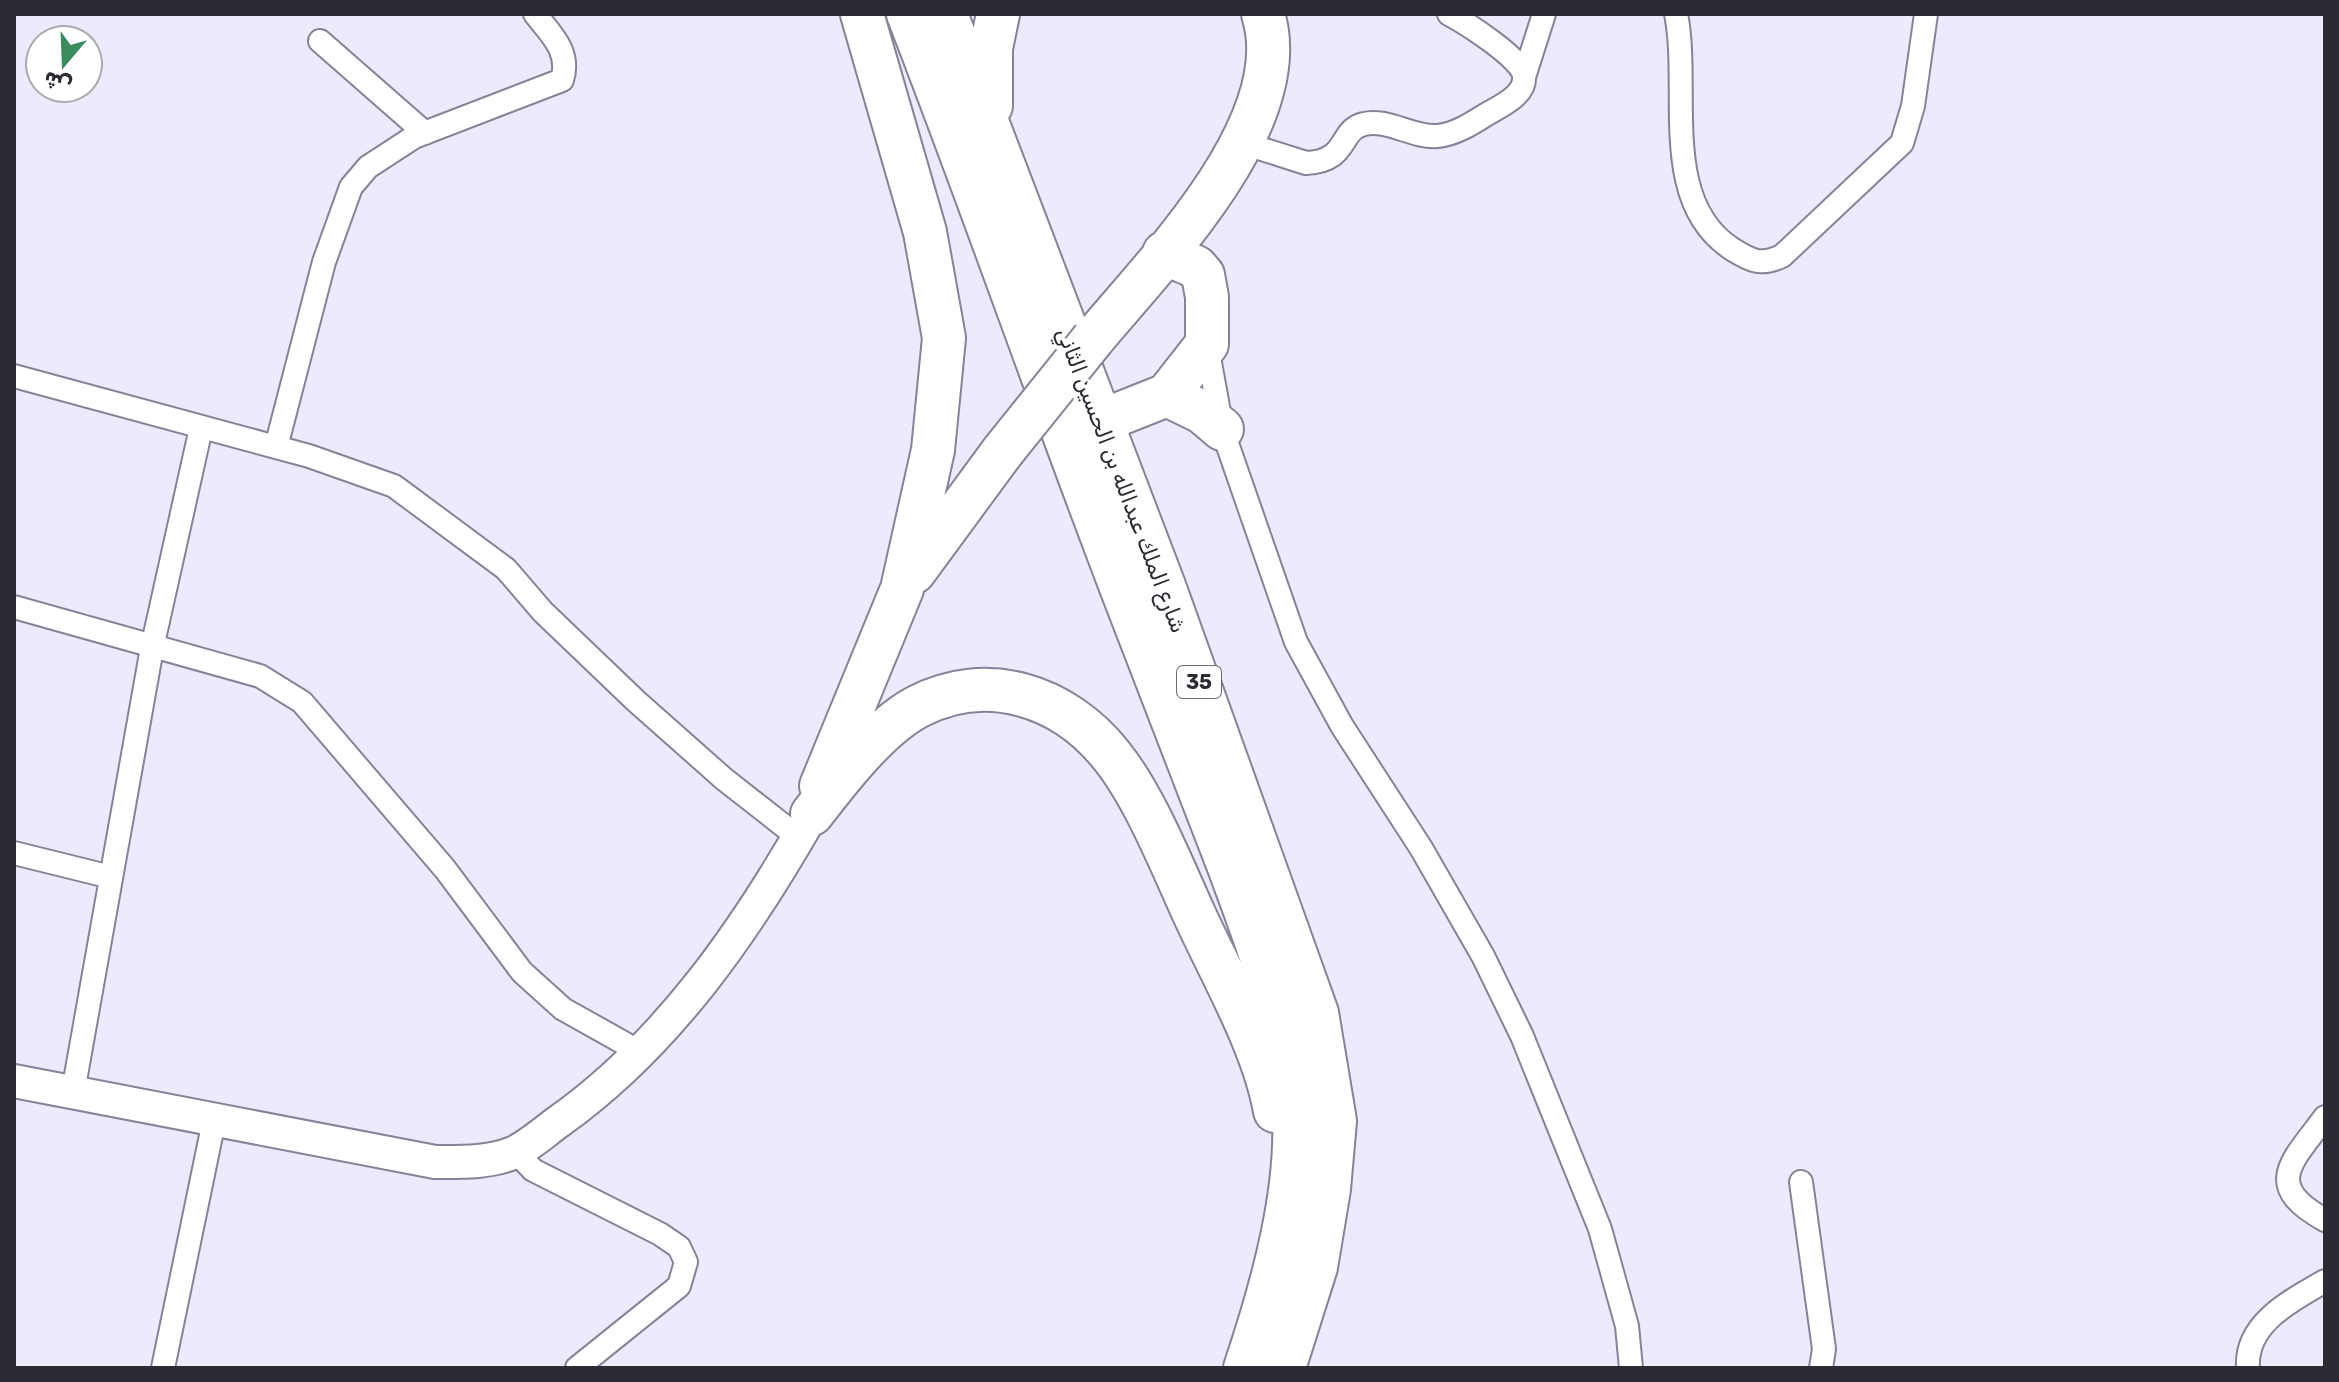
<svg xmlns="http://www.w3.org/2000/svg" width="2339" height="1382" viewBox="0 0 2339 1382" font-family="Rubik,'Noto Sans Arabic',sans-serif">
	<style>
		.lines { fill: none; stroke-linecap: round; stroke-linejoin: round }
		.street-casing { stroke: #868399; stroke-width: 26 }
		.secondary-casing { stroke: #868399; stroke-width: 36 }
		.highway-casing { stroke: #868399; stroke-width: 46 }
		.street { stroke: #fff; stroke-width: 22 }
		.secondary { stroke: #fff; stroke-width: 32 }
		.highway { stroke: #fff; stroke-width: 42 }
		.highway-bridge-casing { stroke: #868399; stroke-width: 46; stroke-linecap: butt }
		.highway-bridge { stroke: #fff; stroke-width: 42 }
		.labels { text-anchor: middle; stroke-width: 8; stroke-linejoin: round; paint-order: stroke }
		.shield { fill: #fff; stroke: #6b6b71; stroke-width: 2 }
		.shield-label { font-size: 20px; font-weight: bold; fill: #2c2b34 }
		.street-label { font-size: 22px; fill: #2c2b34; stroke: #fff }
	</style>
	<rect width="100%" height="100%" fill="#edeafd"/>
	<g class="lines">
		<defs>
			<path id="street" d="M1676,14C1691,89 1658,201 1732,249C1751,261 1761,266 1782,256L1902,143L1913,106L1926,14
				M320,41L425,133
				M1524,77L1544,14
				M1240,142L1306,163C1350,161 1338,130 1364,124C1387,118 1413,138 1437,136C1454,135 1473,123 1487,114C1501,106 1526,95 1524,76C1522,58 1464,22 1449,14
				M1207,346L1222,429L1296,642L1342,726L1421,848L1483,956L1522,1036L1600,1229L1627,1326L1631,1368
				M14,376L309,456L394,486L506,569L543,612L636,701L724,779L798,837
				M276,447L324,262L351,187L368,167L414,137L562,80C571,52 551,34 535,14
				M14,607L260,676L302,702L445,869L522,972L563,1009L638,1051
				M14,853L111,877
				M73,1092L152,648L201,428
				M2325,1117C2293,1161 2261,1185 2325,1220
				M516,1152L533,1170L660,1234L679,1247L686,1262L679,1286L577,1368
				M1801,1182L1824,1349L1821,1368
				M163,1368L214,1121
				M2248,1368C2245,1323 2291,1301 2325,1281"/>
			<path id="secondary" d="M14,1081L435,1162C461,1162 488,1163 513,1153C529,1146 544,1132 558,1122C668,1044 746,930 812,814"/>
			<path id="highway" d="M908,14C987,217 1057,423 1136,626C1167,706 1198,787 1229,867C1258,945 1286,1018 1293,1101C1301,1186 1272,1288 1245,1368
				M946,14L1164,586L1317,1013L1335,1121L1329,1189L1316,1267L1284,1368
				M991,106V48L998,14
				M1093,339C1157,262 1297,122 1263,14
				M1167,395L1202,412L1222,429
				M1099,422L1167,395L1207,344V297L1203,275L1196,267L1164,253
				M914,572L1003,451
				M821,786L902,589L933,450L944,338L925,232L862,14
				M812,814C839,779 878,728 917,707C987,670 1064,696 1111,755C1145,797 1172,866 1195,916C1222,975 1264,1047 1275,1111"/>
		</defs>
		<!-- street casing -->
		<use href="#street" class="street-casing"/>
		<!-- secondary casing -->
		<use href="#secondary" class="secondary-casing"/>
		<!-- highway casing -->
		<use href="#highway" class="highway-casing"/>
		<!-- street -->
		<use href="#street" class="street"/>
		<!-- secondary -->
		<use href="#secondary" class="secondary"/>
		<!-- highway -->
		<use href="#highway" class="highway"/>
		<defs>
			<path id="highway-bridge" d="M1003,451L1093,339"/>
		</defs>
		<!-- highway-bridge casing -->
		<use href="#highway-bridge" class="highway-bridge-casing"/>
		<!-- highway-bridge -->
		<use href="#highway-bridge" class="highway-bridge"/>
	</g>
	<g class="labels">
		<!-- shield labels -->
		<rect class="shield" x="1177" y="666" width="44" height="32" rx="6"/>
		<g class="shield-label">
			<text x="1199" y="689">35</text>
		</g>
		<!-- street labels -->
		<g class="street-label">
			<text transform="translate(1122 480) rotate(69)" y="8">شارع الملك عبدالله بن الحسين الثاني</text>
		</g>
	</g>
	<!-- border -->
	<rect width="2339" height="1382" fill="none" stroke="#2c2b34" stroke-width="32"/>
	<!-- north arrow -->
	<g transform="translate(64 64) rotate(199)"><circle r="38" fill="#ffffff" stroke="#abaaae" stroke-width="2"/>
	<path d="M0-6L14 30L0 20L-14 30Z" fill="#3a8c5d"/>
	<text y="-12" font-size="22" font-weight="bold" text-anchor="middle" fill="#2c2b34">ش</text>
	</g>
</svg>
